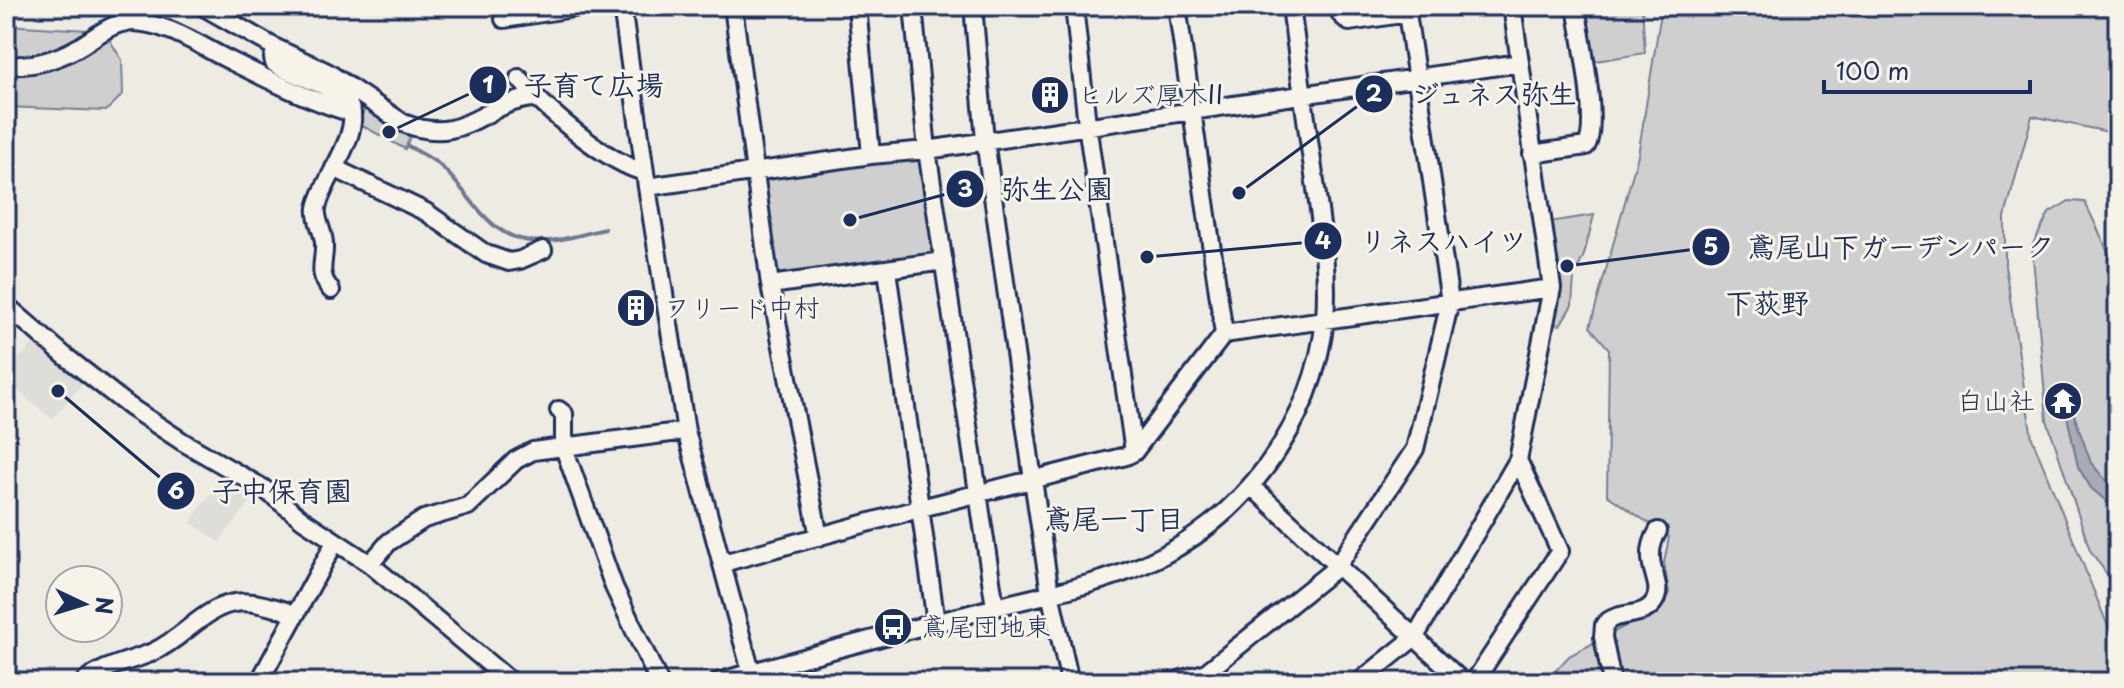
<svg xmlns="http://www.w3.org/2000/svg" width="2124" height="688" viewBox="0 0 2124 688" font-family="'Playpen Sans','Klee One',sans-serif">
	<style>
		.built { fill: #deddd8 }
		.green { fill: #cfcfcf; stroke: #757f96; stroke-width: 2 }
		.water { fill: #a6abb5; stroke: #6e7992; stroke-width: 2 }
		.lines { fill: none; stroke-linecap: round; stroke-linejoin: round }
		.stream { stroke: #6e7992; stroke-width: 4 }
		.minor-casing { stroke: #1b2f5e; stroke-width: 22 }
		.minor { stroke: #f7f3e8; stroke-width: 16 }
		.labels { text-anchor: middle; stroke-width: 6; stroke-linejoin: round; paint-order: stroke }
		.poi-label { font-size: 26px; fill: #1b2f5e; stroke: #f7f3e8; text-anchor: start }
		.neighbourhood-label { font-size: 28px; font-weight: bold; fill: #1b2f5e; stroke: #f7f3e8 }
		.leader { fill: none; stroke: #1b2f5e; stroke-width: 3 }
		.callout-dot { fill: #1b2f5e; stroke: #f7f3e8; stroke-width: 3 }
		.mark-label { font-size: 24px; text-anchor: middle; font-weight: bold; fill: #fff }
		.callout-label { font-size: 28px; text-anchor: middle; font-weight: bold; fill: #1b2f5e; stroke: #f7f3e8; stroke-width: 6; stroke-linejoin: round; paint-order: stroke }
	</style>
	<rect width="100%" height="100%" fill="#eeebe2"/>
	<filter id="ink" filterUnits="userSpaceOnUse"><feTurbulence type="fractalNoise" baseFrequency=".0125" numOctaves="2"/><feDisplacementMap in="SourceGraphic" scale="16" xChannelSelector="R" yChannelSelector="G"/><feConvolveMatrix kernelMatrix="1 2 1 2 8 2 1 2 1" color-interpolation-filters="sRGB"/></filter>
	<g filter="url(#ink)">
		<!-- built -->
		<path class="built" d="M37,338L86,380L52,419L6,381V374Z
			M227,472L260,490L219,542L190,522Z"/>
		<!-- green -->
		<path class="green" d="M1582,6H1642L1645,53L1590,62Z
			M1662,6H2118V134L2032,116L2005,217V266L2032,438L2118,651V682H1545L1569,656L1661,607L1669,593L1664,563L1669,537L1607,495L1609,349L1590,327L1638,155Z
			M6,25L104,31L122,60L123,94L106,111L6,107Z
			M365,108L410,137L405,149L365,127L357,128Z
			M922,154L937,258L780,278L776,275L763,183L765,178Z
			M2069,201L2085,202L2118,273V590L2090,550L2047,420L2032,246L2049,213Z
			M1594,215L1584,255L1574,277L1572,305L1560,325L1554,323L1551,316L1549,222Z"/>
		<!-- water -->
		<path class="water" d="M2068,409H2072L2091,463L2110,485L2118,510V544L2113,514L2105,500L2091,488L2078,467L2066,411Z"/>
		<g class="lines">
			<!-- stream -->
			<path class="stream" d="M408,146C417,151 427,156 436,162C469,188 483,235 530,241C554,244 582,234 605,229"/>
			<defs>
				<path id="minor" d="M202,6L276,48L327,72L403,123C466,148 483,101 535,98
					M622,6L647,187L686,431L751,672L760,682
					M733,6L770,285L819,537
					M857,6L871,155
					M913,6L927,150L995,607
					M973,6L985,140L1033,480L1050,593L1070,682
					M1074,6L1087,124L1134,452
					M1340,6L1341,15L1349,22L1408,13
					M504,19L586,6
					M276,48L273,58L274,63C293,77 338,85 349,105C364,132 322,180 317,208C315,220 324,232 324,244C325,264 316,272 331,290
					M6,65C31,67 54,61 77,48C94,39 110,22 131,22C168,22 201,47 233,62C271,81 311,101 352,113
					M519,78C544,109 607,163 645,172
					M1532,154L1586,146C1600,127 1580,34 1576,6
					M334,168L426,212L486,254L509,262L520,260L543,250
					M647,187L871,155L927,150L1519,63
					M887,270L936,623
					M770,285L944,261
					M6,305L65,356L130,407L183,442L263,488L303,520L370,564L511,682
					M1224,334L1552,288
					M559,410L564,414V448L614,587L659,682
					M1251,486L1463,682
					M723,563L921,508L1126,456L1134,452L1224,334L1177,6
					M370,564L389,542L424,519L468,506L516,460L533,451L686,431
					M84,682C105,665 129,662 153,652C194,633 212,591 264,605C274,608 285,609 294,615
					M259,682L335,542
					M718,682C805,656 893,634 981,611C1035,596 1092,587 1143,565C1241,523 1315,424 1325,318C1329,267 1320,218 1313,168C1305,114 1298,60 1291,6
					M1171,682L1205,673L1337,567L1415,449L1450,302L1406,6
					M1359,682L1415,637L1518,460L1552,288L1512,6
					M1474,682L1560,551L1518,460
					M1612,682L1603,637L1604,625C1617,609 1645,620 1655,600C1665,581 1639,563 1658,531"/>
			</defs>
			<!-- minor casing -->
			<use href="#minor" class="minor-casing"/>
			<!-- minor -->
			<use href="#minor" class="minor"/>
		</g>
	</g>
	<!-- icons -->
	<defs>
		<symbol id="building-disc" viewBox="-11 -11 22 22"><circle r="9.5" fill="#1b2f5e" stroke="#f7f3e8"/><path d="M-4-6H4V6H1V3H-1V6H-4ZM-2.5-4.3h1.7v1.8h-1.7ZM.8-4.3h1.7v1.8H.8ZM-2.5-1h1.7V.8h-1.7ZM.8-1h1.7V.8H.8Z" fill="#fff"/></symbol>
		<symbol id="temple-disc" viewBox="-11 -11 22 22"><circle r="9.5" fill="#1b2f5e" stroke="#f7f3e8"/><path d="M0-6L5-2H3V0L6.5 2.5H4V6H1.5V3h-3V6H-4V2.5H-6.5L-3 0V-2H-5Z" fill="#fff"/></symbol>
		<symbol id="bus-disc" viewBox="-11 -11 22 22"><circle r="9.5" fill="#1b2f5e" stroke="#f7f3e8"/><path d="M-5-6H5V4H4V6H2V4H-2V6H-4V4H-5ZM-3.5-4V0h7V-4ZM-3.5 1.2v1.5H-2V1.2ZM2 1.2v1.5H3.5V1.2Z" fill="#fff"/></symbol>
	</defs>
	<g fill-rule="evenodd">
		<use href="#building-disc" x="1028" y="73" width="44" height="44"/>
		<use href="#building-disc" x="614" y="286" width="44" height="44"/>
		<use href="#temple-disc" x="2041" y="379" width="44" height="44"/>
		<use href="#bus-disc" x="871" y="605" width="44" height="44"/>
	</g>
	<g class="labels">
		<!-- poi labels -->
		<g class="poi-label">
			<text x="1078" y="104">ヒルズ厚木II</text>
			<text x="664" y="317">フリード中村</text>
			<text x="2035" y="410" text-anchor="end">白山社</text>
			<text x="921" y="636">鳶尾団地東</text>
		</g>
		<!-- neighbourhood labels -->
		<g class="neighbourhood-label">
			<text x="1767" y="313">下荻野</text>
			<text x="1114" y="529">鳶尾一丁目</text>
		</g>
	</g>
	<!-- callouts -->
	<path class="leader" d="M389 132L488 85M1239 193L1374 94M850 220L965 189M1147 257L1323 241M1567 266L1711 247M58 391L176 491"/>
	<g class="callout-dot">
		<circle cx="389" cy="132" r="8"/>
		<circle cx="1239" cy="193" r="8"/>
		<circle cx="850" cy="220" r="8"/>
		<circle cx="1147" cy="257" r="8"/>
		<circle cx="1567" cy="266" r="8"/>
		<circle cx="58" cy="391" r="8"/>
		<circle cx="488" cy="85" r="20"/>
		<circle cx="1374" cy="94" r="20"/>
		<circle cx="965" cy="189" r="20"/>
		<circle cx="1323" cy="241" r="20"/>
		<circle cx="1711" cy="247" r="20"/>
		<circle cx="176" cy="491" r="20"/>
	</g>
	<g class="mark-label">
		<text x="488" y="93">1</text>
		<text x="1374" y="102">2</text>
		<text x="965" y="197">3</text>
		<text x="1323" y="249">4</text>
		<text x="1711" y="255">5</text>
		<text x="176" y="499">6</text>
	</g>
	<g class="callout-label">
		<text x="594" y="95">子育て広場</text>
		<text x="1494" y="104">ジュネス弥生</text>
		<text x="1057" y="199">弥生公園</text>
		<text x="1443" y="251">リネスハイツ</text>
		<text x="1901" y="257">鳶尾山下ガーデンパーク</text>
		<text x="282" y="501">子中保育園</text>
	</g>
	<!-- margin -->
	<rect width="2124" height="688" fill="none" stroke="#f7f3e8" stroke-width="32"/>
	<rect x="16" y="16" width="2092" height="656" fill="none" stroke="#1b2f5e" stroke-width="3" filter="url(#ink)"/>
	<!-- north arrow -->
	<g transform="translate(84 604) rotate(94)"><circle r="38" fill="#f7f3e8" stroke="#9fa5b1" stroke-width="2"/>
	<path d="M0-6L14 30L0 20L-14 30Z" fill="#1b2f5e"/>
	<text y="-12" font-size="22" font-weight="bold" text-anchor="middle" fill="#1b2f5e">N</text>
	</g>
	<!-- scale -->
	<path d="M1824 80v12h206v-12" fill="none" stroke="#1b2f5e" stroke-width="4"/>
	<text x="1836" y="80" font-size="24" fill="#1b2f5e" stroke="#f7f3e8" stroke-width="6" paint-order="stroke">100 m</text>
</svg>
